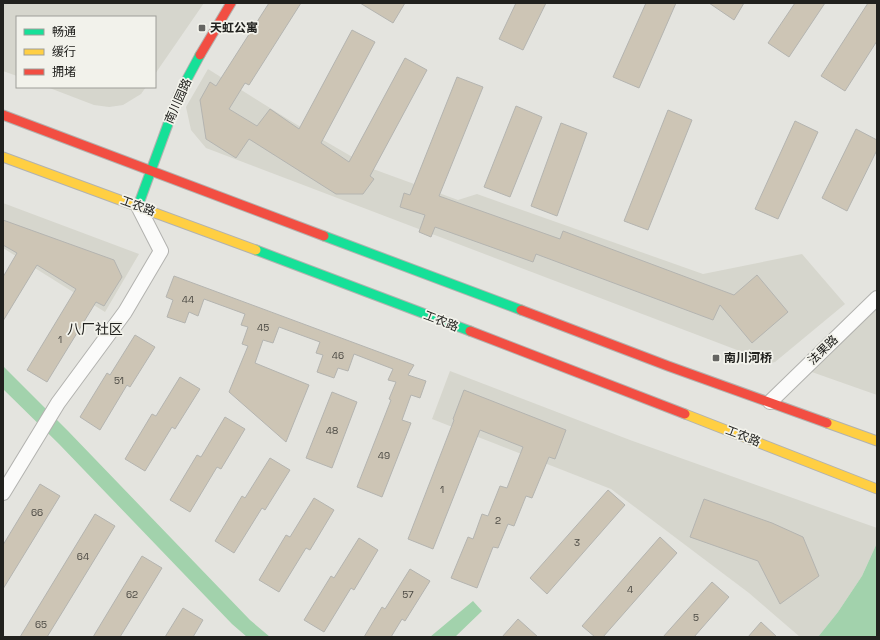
<svg xmlns="http://www.w3.org/2000/svg" width="880" height="640" viewBox="0 0 880 640" font-family="'Space Grotesk','Noto Sans SC',sans-serif">
	<style>
		.built { fill: #d6d6cd }
		.water { fill: #a2d2ac }
		.building { fill: #cdc5b5; stroke: #b4b4b0 }
		.lines { fill: none; stroke-linecap: round; stroke-linejoin: round }
		.street-casing { stroke: #b2b2af; stroke-width: 16 }
		.fast-casing { stroke: #b2b2af; stroke-width: 11 }
		.slow-casing { stroke: #b2b2af; stroke-width: 11 }
		.jam-casing { stroke: #b2b2af; stroke-width: 11 }
		.street { stroke: #fbfbfa; stroke-width: 14 }
		.fast { stroke: #16e098; stroke-width: 9 }
		.slow { stroke: #ffcf43; stroke-width: 9 }
		.jam { stroke: #f24e42; stroke-width: 9 }
		.poi-dot { fill: #656562; stroke: #f2f2eb; stroke-width: 1.5 }
		.labels { text-anchor: middle; stroke-width: 3.5; stroke-linejoin: round; paint-order: stroke }
		.number-label { font-size: 10px; fill: #4c4a44 }
		.poi-label { font-size: 12px; font-weight: bold; fill: #21211e; stroke: #f2f2eb; text-anchor: start }
		.street-label { font-size: 12px; fill: #21211e; stroke: #f2f2eb }
		.quarter-label { font-size: 14px; fill: #21211e; stroke: #f2f2eb }
	</style>
	<rect width="100%" height="100%" fill="#e4e4df"/>
	<!-- built -->
	<path class="built" d="M3,3H204L155,74V17H17V76L3,71Z
		M208,69L294,123L373,169L458,200L477,194L703,274L802,254L845,304L775,362L771,363L206,148L191,130L186,107Z
		M47,87H146L141,94L123,105L109,107L94,105Z
		M3,203L139,254L105,312L3,248Z
		M877,305V395L809,371Z
		M450,371L630,440L877,528V543L862,576L838,612L818,637H800L749,593L611,489L432,419Z"/>
	<!-- water -->
	<path class="water" d="M3,366L68,431L250,620L270,637H247L232,624L59,444L3,389Z
		M877,543V637H818L838,612L862,576Z
		M473,601L482,611L455,637H430Z"/>
	<!-- building -->
	<path class="building" d="M269,3H301L249,85L245,83L229,109L257,126L270,109L299,129L352,30L375,42L321,143L349,162L405,58L427,70L370,176L374,179L363,194H336L249,139L236,158L206,139L200,100L210,82L216,86Z
		M360,3H405L393,23Z
		M516,3H546L523,50L499,39Z
		M646,3H676L639,88L613,77Z
		M709,3H744L734,20Z
		M795,3H825L789,57L768,43Z
		M868,3H877V41L845,91L821,76Z
		M457,77L483,87L439,196L560,239L563,231L734,295L757,275L788,312L752,343L720,305L713,320L536,254L533,262L435,227L431,237L419,232L425,215L400,207L404,193L410,195Z
		M516,106L542,117L510,197L484,187Z
		M668,110L692,120L648,230L624,221Z
		M795,121L818,132L778,219L755,209Z
		M561,123L587,133L557,216L531,206Z
		M856,129L877,140V150L847,211L822,198Z
		M3,220L114,260L122,277L104,306L96,302L47,382L27,370L76,289L37,265L3,321V277L17,253L3,245Z
		M174,276L414,365L408,375L426,381L420,398L411,395L402,420L411,423L382,497L357,487L391,400L389,399L396,382L388,380L393,369L354,354L348,371L338,368L334,378L317,372L323,355L316,353L320,342L279,327L273,343L263,340L255,363L309,385L286,442L229,392L248,346L242,344L248,327L241,325L245,314L204,299L198,316L189,312L185,323L167,317L173,300L166,297Z
		M135,335L155,347L130,387L127,385L100,430L80,417L107,373L110,375Z
		M180,377L200,389L175,429L172,427L145,471L125,459L152,414L156,416Z
		M464,390L566,430L555,459L549,457L532,498L526,496L514,526L508,524L498,548L493,547L477,588L451,578L468,537L473,539L482,514L488,516L500,486L507,488L523,447L480,430L433,549L408,539L454,420L453,419Z
		M332,392L357,402L332,468L306,458Z
		M225,417L245,429L221,469L217,467L190,512L170,500L197,455L201,457Z
		M270,458L290,470L265,510L262,508L234,553L215,541L242,496L245,498Z
		M40,484L60,496L3,589V545Z
		M608,490L625,505L547,594L530,578Z
		M314,498L334,510L310,550L306,548L279,592L259,580L286,535L290,537Z
		M704,499L772,523L803,537L819,576L780,604L758,561L690,537Z
		M95,514L115,526L63,611L47,637H20Z
		M660,537L677,553L603,637H595L582,626Z
		M359,538L378,550L354,590L351,588L324,632L304,620L331,576L334,578Z
		M142,556L162,568L120,637H93Z
		M410,569L430,581L405,621L402,619L391,637H364L382,607L385,609Z
		M712,582L729,597L694,637H663Z
		M183,608L203,620L193,637H165Z
		M518,619L538,637H502Z
		M761,622L777,637H748Z"/>
	<g class="lines">
		<defs>
			<path id="street" d="M770,402L877,298
				M3,493L58,403L125,312L161,251L138,206"/>
			<path id="fast" d="M138,206L179,94L200,55
				M324,236L521,310
				M256,250L470,331"/>
			<path id="slow" d="M3,157L256,250
				M685,414L877,489
				M827,423L877,441"/>
			<path id="jam" d="M200,55L231,3
				M3,115L324,236
				M521,310L668,366L827,423
				M470,331L685,414"/>
		</defs>
		<!-- street casing -->
		<use href="#street" class="street-casing"/>
		<!-- fast casing -->
		<use href="#fast" class="fast-casing"/>
		<!-- slow casing -->
		<use href="#slow" class="slow-casing"/>
		<!-- jam casing -->
		<use href="#jam" class="jam-casing"/>
		<!-- street -->
		<use href="#street" class="street"/>
		<!-- fast -->
		<use href="#fast" class="fast"/>
		<!-- slow -->
		<use href="#slow" class="slow"/>
		<!-- jam -->
		<use href="#jam" class="jam"/>
	</g>
	<!-- markers -->
	<g class="poi-dot">
		<rect x="198" y="24" width="8" height="8" rx="2"/>
		<rect x="712" y="354" width="8" height="8" rx="2"/>
	</g>
	<g class="labels">
		<!-- number labels -->
		<g class="number-label">
			<text x="188" y="303">44</text>
			<text x="263" y="331">45</text>
			<text x="60" y="343">1</text>
			<text x="338" y="359">46</text>
			<text x="119" y="384">51</text>
			<text x="332" y="434">48</text>
			<text x="384" y="459">49</text>
			<text x="442" y="493">1</text>
			<text x="37" y="516">66</text>
			<text x="498" y="524">2</text>
			<text x="577" y="546">3</text>
			<text x="83" y="560">64</text>
			<text x="630" y="593">4</text>
			<text x="132" y="598">62</text>
			<text x="408" y="598">57</text>
			<text x="696" y="621">5</text>
			<text x="41" y="628">65</text>
		</g>
		<!-- poi labels -->
		<g class="poi-label">
			<text x="210" y="32">天虹公寓</text>
			<text x="724" y="362">南川河桥</text>
		</g>
		<!-- street labels -->
		<g class="street-label">
			<text transform="translate(178 101) rotate(-66)" y="4">南川园路</text>
			<text transform="translate(138 206) rotate(20)" y="4">工农路</text>
			<text transform="translate(441 321) rotate(21)" y="4">工农路</text>
			<text transform="translate(823 350) rotate(-44)" y="4">法果路</text>
			<text transform="translate(743 436) rotate(21)" y="4">工农路</text>
		</g>
		<!-- quarter labels -->
		<g class="quarter-label">
			<text x="95" y="334">八厂社区</text>
		</g>
	</g>
	<!-- border -->
	<rect width="880" height="640" fill="none" stroke="#21211e" stroke-width="8"/>
	<!-- legend -->
	<rect x="16" y="16" width="140" height="72" fill="#f2f2eb" stroke="#9e9e99"/>
	<rect x="24" y="29" width="20" height="6" fill="#16e098" stroke="#9e9e99"/>
	<text x="52" y="36" font-size="12" fill="#21211e">畅通</text>
	<rect x="24" y="49" width="20" height="6" fill="#ffcf43" stroke="#9e9e99"/>
	<text x="52" y="56" font-size="12" fill="#21211e">缓行</text>
	<rect x="24" y="69" width="20" height="6" fill="#f24e42" stroke="#9e9e99"/>
	<text x="52" y="76" font-size="12" fill="#21211e">拥堵</text>
</svg>
